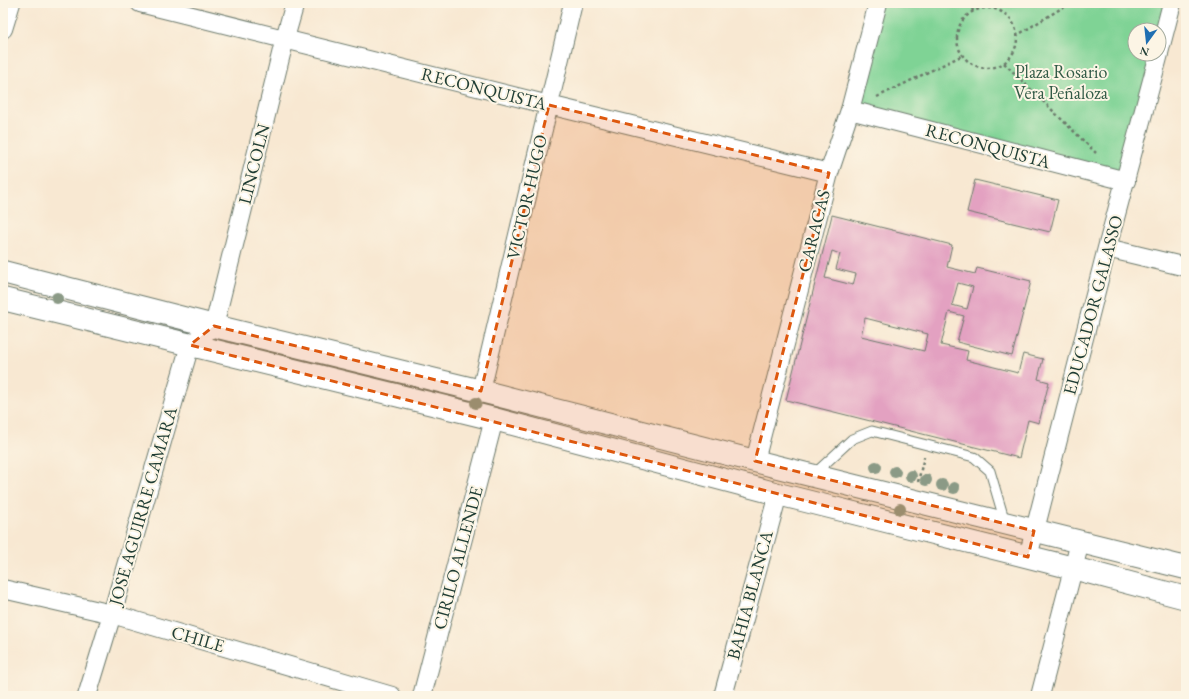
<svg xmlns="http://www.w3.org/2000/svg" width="1189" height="699" viewBox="0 0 1189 699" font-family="'EB Garamond',serif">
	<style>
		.green { fill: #7fd395; stroke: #4f8864 }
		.building { fill: #e3a1c1; fill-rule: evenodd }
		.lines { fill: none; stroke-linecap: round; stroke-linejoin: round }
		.service-casing { stroke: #6b796b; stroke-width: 11 }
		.minor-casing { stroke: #6b796b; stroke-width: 20 }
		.secondary-casing { stroke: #6b796b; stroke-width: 24 }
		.path { stroke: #6b796b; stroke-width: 2.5; stroke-dasharray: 3 3; stroke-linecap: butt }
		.service { stroke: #fff; stroke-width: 9 }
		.minor { stroke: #fff; stroke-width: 18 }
		.secondary { stroke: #fff; stroke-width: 22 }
		.tree { fill: #8b9a86 }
		.marked { fill: #de580e; fill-opacity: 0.2; stroke: #de580e; stroke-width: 3; stroke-dasharray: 8 5; stroke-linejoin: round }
		.labels { text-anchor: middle; stroke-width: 4; stroke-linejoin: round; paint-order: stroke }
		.park-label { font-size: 18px; fill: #325b47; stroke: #fcf5e5 }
		.street-label { font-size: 18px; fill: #1f3d34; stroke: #fcf5e5 }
	</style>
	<rect width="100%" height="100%" fill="#fcf5e5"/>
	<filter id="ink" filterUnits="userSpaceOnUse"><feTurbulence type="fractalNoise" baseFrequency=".025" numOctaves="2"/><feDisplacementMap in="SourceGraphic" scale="8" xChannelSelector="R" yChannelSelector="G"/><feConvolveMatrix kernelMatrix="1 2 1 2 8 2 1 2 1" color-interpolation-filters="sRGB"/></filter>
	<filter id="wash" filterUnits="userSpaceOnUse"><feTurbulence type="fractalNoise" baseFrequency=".012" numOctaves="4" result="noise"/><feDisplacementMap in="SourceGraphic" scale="16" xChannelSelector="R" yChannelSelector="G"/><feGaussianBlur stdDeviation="0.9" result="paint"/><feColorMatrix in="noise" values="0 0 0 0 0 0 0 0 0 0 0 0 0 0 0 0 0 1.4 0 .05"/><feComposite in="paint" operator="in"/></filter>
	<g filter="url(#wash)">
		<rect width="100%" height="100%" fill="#f8e8d2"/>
		<!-- green -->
		<path class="green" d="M878,3H1172L1159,30H1135V54H1159L1126,181L850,110Z"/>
		<g id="blocks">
			<!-- building -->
			<path class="building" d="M975,180L1058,200L1050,232L967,212Z
				M832,215L952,245L947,267L975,274L977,268L1031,281L1012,356L957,342L964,316L949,312L941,345L968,351L966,360L1018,373L1023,354L1043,359L1038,379L1049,382L1039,423L1028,420L1019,458L786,400ZM832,251L840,254L836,269L856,274L853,285L825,278ZM958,283L973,287L967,309L952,305ZM865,318L928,334L924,351L861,336Z"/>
		</g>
	</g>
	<g filter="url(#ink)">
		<use href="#blocks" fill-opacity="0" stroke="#6b796b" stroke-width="1"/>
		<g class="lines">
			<defs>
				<path id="service" d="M813,475L852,439L872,431L974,457L990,471L1005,522"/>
				<path id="minor" d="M140,3L549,105L829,173
					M3,29L11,3
					M1159,53L1172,3
					M850,110L1126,181
					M1107,248L1186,267
					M481,391L573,3
					M755,461L829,173L850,110L878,3
					M1028,557L1107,248L1159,54
					M3,589L112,614L392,696
					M87,696L112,614L190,345L214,326L285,38L295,3
					M422,696L494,419
					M723,696L778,494
					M1040,696L1080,542"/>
				<path id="secondary" d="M3,272L214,326L481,391L778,467L1186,568
					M3,299L494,419L778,494L1073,568L1186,598"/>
			</defs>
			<!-- service casing -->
			<use href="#service" class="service-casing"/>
			<!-- minor casing -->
			<use href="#minor" class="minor-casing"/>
			<!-- secondary casing -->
			<use href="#secondary" class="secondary-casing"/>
			<!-- path -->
			<path class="path" d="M970,3L973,11
				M957 38a30 30 0 1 1 60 0a30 30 0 1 1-60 0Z
				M1016,36L1070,3
				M1004,63L1096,153
				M877,97L963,55
				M918,482L924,457"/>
			<!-- service -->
			<use href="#service" class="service"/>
			<!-- minor -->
			<use href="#minor" class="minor"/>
			<!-- secondary -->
			<use href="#secondary" class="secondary"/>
		</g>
		<!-- trees -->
		<g class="tree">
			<circle cx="57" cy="298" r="6"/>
			<circle cx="476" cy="403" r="6"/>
			<circle cx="876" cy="467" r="6"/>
			<circle cx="895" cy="472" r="6"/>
			<circle cx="911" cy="476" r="6"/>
			<circle cx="926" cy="480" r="6"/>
			<circle cx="942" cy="485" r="6"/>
			<circle cx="954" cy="488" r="6"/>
			<circle cx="900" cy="509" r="6"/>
		</g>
	</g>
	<!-- marked area -->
	<path class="marked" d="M549,105L829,173L755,461L1034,531L1028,557L190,345L214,326L481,391Z"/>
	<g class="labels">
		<!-- park labels -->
		<g class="park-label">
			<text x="1061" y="78">Plaza Rosario<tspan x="1061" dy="21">Vera Peñaloza</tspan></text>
		</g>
		<!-- street labels -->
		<g class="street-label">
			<text transform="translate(484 89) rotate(14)" y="6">RECONQUISTA</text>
			<text transform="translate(988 146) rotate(15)" y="6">RECONQUISTA</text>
			<text transform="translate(254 164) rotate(-76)" y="6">LINCOLN</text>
			<text transform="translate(527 197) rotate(-77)" y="6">VICTOR HUGO</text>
			<text transform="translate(814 231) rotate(-76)" y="6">CARACAS</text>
			<text transform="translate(1093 305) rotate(-75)" y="6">EDUCADOR GALASSO</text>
			<text transform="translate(143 506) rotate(-74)" y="6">JOSE AGUIRRE CAMARA</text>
			<text transform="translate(458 558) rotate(-75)" y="6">CIRILO ALLENDE</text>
			<text transform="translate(750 595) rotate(-75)" y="6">BAHIA BLANCA</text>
			<text transform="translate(198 639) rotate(16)" y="6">CHILE</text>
		</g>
	</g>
	<!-- margin -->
	<rect width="1189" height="699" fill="none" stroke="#fcf5e5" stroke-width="16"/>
	<!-- north arrow -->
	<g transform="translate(1147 42) rotate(195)"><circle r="19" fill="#fcf5e5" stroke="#a4ab9e"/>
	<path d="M0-3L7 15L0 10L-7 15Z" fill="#1f6fb2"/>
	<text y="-6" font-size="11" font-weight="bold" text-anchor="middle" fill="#1f3d34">N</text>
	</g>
</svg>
